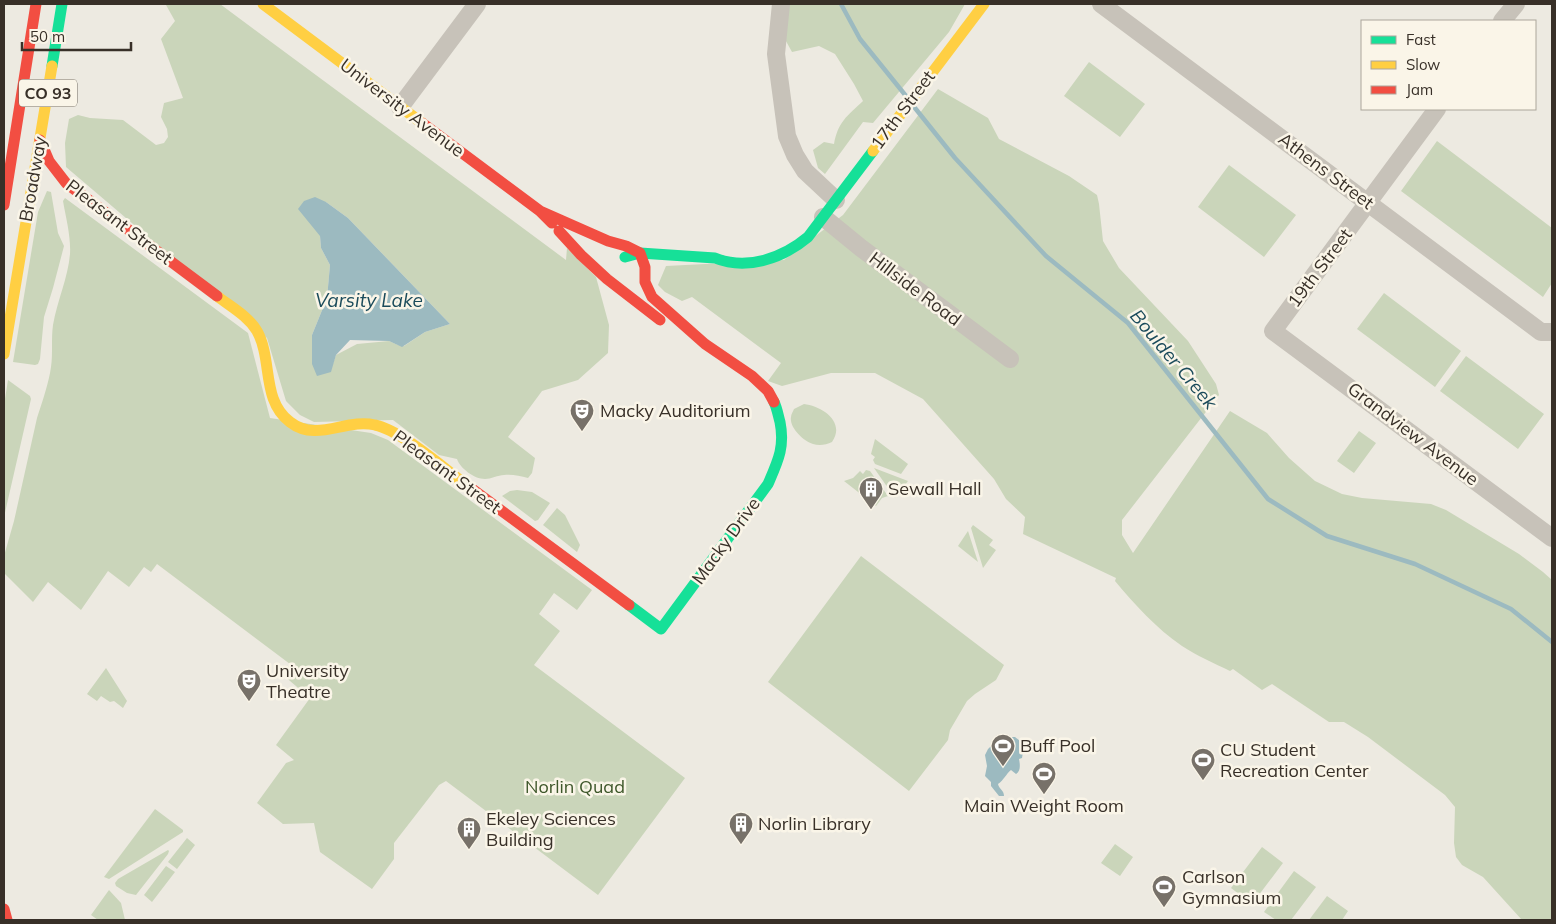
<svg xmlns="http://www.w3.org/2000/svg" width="1556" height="924" viewBox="0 0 1556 924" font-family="Mulish,sans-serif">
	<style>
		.green { fill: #cad5ba; fill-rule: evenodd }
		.water { fill: #9cbac0 }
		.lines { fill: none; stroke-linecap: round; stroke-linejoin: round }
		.stream { stroke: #9cbac0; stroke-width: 4.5 }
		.street { stroke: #c7c2b9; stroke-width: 18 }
		.fast { stroke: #16e098; stroke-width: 11 }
		.slow { stroke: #ffcf43; stroke-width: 11 }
		.jam { stroke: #f24e42; stroke-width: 11 }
		.labels { text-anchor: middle; stroke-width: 5; stroke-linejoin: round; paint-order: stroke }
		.shield { fill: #faf5e8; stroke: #726b62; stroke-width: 1 }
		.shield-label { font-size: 16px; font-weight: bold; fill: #383028 }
		.street-label { font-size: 18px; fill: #383028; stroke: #faf5e8 }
		.poi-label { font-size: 18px; fill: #383028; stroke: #faf5e8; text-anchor: start }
		.park-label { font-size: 18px; fill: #3e572a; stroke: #faf5e8 }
		.water-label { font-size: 19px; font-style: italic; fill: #1b4b5b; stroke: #faf5e8 }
	</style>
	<rect width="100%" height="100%" fill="#edeae1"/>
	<!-- green -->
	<path class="green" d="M167,4H220L566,260L567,248L596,277L609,325L608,353L578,380L542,391L508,437L535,458L532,473L528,478C520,476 512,474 504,475C498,475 491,479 485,479C474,479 460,468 457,459L439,455L393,420L314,422L300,415L286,401L267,338L66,167L65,143L69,119L78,115L90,118L123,120L156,145L164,143L168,137L167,129L161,117L164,103L183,98L161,39L175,21L166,5ZM326,202L348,218L450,324L425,332L404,346L398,345L389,341L357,344L336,355L330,372L312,335L327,298L330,265L321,248L320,236Z
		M785,4H965L949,32L873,123L863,122L825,174L818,168L813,150L824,142L834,144C838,122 847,116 863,101L854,84L835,54L819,46L792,52L781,32Z
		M1089,62L1145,104L1120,137L1064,96Z
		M938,89L988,118L999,139L1069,176L1097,195L1099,204L1103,241L1119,268L1188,341L1216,384L1219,395L1122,520V535L1133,553L1230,411L1267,433L1289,458L1315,481L1342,494L1362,498L1431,504L1446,510L1519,554L1543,572L1552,580V920H1522L1483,877L1462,865L1456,857L1454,843L1455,807L1445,795L1368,737L1344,722H1329L1272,684L1262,690L1233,669L1230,671C1214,663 1197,656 1182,646C1156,628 1135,605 1115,581L1116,578L1023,534L1025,517L1006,499L994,479L923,399L875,373H831L782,386L768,381L781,363L692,297L682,301L665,292L658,285L666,266L784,260L843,215Z
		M1437,141L1552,228V283L1543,297L1401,191Z
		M1229,165L1296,215L1264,257L1198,207Z
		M47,191L51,192L58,233L64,246L53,288L44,317L40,359L38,364L35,365L13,362L38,212Z
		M65,198L248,333L270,418L371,433L388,440L592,590L577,610L554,593L539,614L560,631L534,665L685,778L598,895L446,781L439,785L394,843V859L372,889L320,852L314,823L283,824L257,803L286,763L294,760L276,745L310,698L283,675L290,664L157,564L151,572L144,567L129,587L108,571L81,610L48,582L33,602L4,573V556L14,521L37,418C42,403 49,382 51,367C53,353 51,339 53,325C57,301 68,278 70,254C71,237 66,218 63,201Z
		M1384,293L1461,351L1435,387L1357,329Z
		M1466,356L1544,414L1518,449L1440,391Z
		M8,380L30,396L31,399L4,517V405Z
		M804,404C822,406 846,422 832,442C826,445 819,446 813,444C803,441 789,427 791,417C791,414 793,412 794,409Z
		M1359,431L1376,443L1354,473L1337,461Z
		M875,439L908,464L901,474L875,464L873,460L875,457L871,454Z
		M874,468L908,481L895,498Z
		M866,470L870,471L888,496L882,498L876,506L844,481L853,478L860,471L863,474Z
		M517,490L532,492L550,503L538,520L535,521L502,496L510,491Z
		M557,508L565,515L580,545L577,552L543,525Z
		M973,525L993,540L989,545L996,550L983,568L971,528Z
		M968,531L978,562L958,546Z
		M861,556L1004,665L996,680L975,694L967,701L950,730L948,740L909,791L768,682Z
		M106,668L127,701L123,708L114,701L110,702L101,696L97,701L87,694Z
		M155,809L183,830V832L109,879L104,877Z
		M187,838L195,845L177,869L168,862Z
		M1115,844L1133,857L1120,876L1101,863Z
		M1262,847L1283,863L1252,904L1231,888Z
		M168,850L169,851L168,854L136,895L127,893L116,886L115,883L118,879Z
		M166,866L175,872L152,902L144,895Z
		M1294,871L1316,887L1291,920H1276L1264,912Z
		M109,890L121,903L125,920H98L91,915Z
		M1327,896L1348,911L1342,920H1309Z"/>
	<!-- water -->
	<path class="water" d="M315,197L326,202L348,218L450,324L425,332L402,347L389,341L350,340L336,355L331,372L317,376L312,364V335L327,298L330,265L321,248L320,236L298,209L304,201Z
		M1009,737H1015L1020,741L1023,752L1022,758L1019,759C1020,764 1021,771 1016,774L1011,770C1006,774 1004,780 998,784C999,789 1004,790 1004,796H999L991,786V782L985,776L987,766L985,755L988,749L993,744L1002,742Z"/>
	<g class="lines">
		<!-- stream -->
		<path class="stream" d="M841,4L860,39L906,96
			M915,108L955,158L1046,256L1128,323L1268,499L1327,536L1415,564L1511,609L1552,642"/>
		<!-- street -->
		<path class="street" d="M781,4L776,54L787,136L795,155L805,171L836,200
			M1101,4L1541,332H1552
			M1502,21L1516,4
			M400,107L477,4
			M1437,109L1273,331L1552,538
			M823,217L861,248L1010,359"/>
		<!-- fast -->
		<path class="fast" d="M52,66L62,4
			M625,257L640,253L715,258C747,271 783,258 808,237L873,151
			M629,605L661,629L768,484C778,461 785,447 780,422C778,415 777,408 774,402"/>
		<!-- slow -->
		<path class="slow" d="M263,4L422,123
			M873,151L984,4
			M217,296C231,307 248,316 257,331C273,360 261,400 290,422C317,443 346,418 375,425C400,430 441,466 464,483
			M4,354L52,66"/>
		<!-- jam -->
		<path class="jam" d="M422,123L540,211L552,223
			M40,140L49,161L66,183L217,296
			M4,205L36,4
			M540,211L608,241L626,246L640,253L645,267V282L652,297L705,344L752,376L768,391L774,402
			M559,231L581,255L607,279L660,320
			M464,483L629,605
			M4,909L7,920"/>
	</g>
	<!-- icons -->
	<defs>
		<symbol id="theatre-pin" viewBox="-11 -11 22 30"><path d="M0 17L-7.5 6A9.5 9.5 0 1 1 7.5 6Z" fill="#777169" stroke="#faf5e8"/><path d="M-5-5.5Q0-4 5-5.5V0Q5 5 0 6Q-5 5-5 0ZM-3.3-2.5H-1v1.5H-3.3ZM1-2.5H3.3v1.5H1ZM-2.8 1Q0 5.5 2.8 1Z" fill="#fff"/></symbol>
		<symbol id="building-pin" viewBox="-11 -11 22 30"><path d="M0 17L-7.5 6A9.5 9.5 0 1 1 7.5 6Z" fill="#777169" stroke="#faf5e8"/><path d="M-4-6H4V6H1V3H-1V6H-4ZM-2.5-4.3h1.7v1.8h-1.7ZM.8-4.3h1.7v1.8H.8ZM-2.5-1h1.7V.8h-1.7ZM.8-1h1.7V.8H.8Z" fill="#fff"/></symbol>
		<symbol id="stadium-pin" viewBox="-11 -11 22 30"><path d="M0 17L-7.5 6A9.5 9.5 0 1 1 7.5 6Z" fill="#777169" stroke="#faf5e8"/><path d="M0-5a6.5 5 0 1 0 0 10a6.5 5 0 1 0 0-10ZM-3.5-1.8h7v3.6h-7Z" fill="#fff"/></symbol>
	</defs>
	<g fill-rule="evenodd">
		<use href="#theatre-pin" x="568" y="397" width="28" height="38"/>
		<use href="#building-pin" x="857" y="475" width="28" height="38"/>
		<use href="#theatre-pin" x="235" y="667" width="28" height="38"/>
		<use href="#stadium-pin" x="989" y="732" width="28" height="38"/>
		<use href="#stadium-pin" x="1189" y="746" width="28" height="38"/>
		<use href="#stadium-pin" x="1030" y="760" width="28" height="38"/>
		<use href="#building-pin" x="727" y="810" width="28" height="38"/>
		<use href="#building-pin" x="455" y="815" width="28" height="38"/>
		<use href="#stadium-pin" x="1150" y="873" width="28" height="38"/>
	</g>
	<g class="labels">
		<!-- shield labels -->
		<rect class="shield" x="19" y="79.5" width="58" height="27" rx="4"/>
		<g class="shield-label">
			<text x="48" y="99">CO 93</text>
		</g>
		<!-- street labels -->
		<g class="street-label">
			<text transform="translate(402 108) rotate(37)" y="6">University Avenue</text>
			<text transform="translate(903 110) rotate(-53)" y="6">17th Street</text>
			<text transform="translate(1326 171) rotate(37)" y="6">Athens Street</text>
			<text transform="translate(33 179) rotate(-80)" y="6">Broadway</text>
			<text transform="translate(119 222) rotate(37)" y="6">Pleasant Street</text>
			<text transform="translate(1320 268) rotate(-53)" y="6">19th Street</text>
			<text transform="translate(915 289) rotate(37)" y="6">Hillside Road</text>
			<text transform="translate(1413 434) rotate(37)" y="6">Grandview Avenue</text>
			<text transform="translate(447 472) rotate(36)" y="6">Pleasant Street</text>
			<text transform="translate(726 541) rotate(-54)" y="6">Macky Drive</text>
		</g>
		<!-- poi labels -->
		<g class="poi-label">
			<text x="600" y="417">Macky Auditorium</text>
			<text x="888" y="495">Sewall Hall</text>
			<text x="266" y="677">University<tspan x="266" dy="21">Theatre</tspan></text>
			<text x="1020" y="752">Buff Pool</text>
			<text x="1220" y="756">CU Student<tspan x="1220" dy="21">Recreation Center</tspan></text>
			<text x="1044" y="812" text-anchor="middle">Main Weight Room</text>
			<text x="486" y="825">Ekeley Sciences<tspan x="486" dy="21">Building</tspan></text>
			<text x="758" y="830">Norlin Library</text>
			<text x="1182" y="883">Carlson<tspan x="1182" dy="21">Gymnasium</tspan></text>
		</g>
		<!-- park labels -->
		<g class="park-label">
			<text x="575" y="793">Norlin Quad</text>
		</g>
		<!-- water labels -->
		<g class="water-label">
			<text x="369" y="307">Varsity Lake</text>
			<text transform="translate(1174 359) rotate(50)" y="7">Boulder Creek</text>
		</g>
	</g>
	<!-- border -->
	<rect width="1556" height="924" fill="none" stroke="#383028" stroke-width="10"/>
	<!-- legend -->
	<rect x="1361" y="20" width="175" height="90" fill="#faf5e8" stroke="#aca69b"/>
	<rect x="1371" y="36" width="25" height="8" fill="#16e098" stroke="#aca69b"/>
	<text x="1406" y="45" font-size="15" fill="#383028">Fast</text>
	<rect x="1371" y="61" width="25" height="8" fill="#ffcf43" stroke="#aca69b"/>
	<text x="1406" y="70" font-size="15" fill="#383028">Slow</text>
	<rect x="1371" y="86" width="25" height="8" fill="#f24e42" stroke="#aca69b"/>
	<text x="1406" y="95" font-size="15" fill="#383028">Jam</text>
	<!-- scale -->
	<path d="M22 42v8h109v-8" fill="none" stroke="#383028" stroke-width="2.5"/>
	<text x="30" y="42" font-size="15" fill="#383028" stroke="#faf5e8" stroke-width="4" paint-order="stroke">50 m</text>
</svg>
